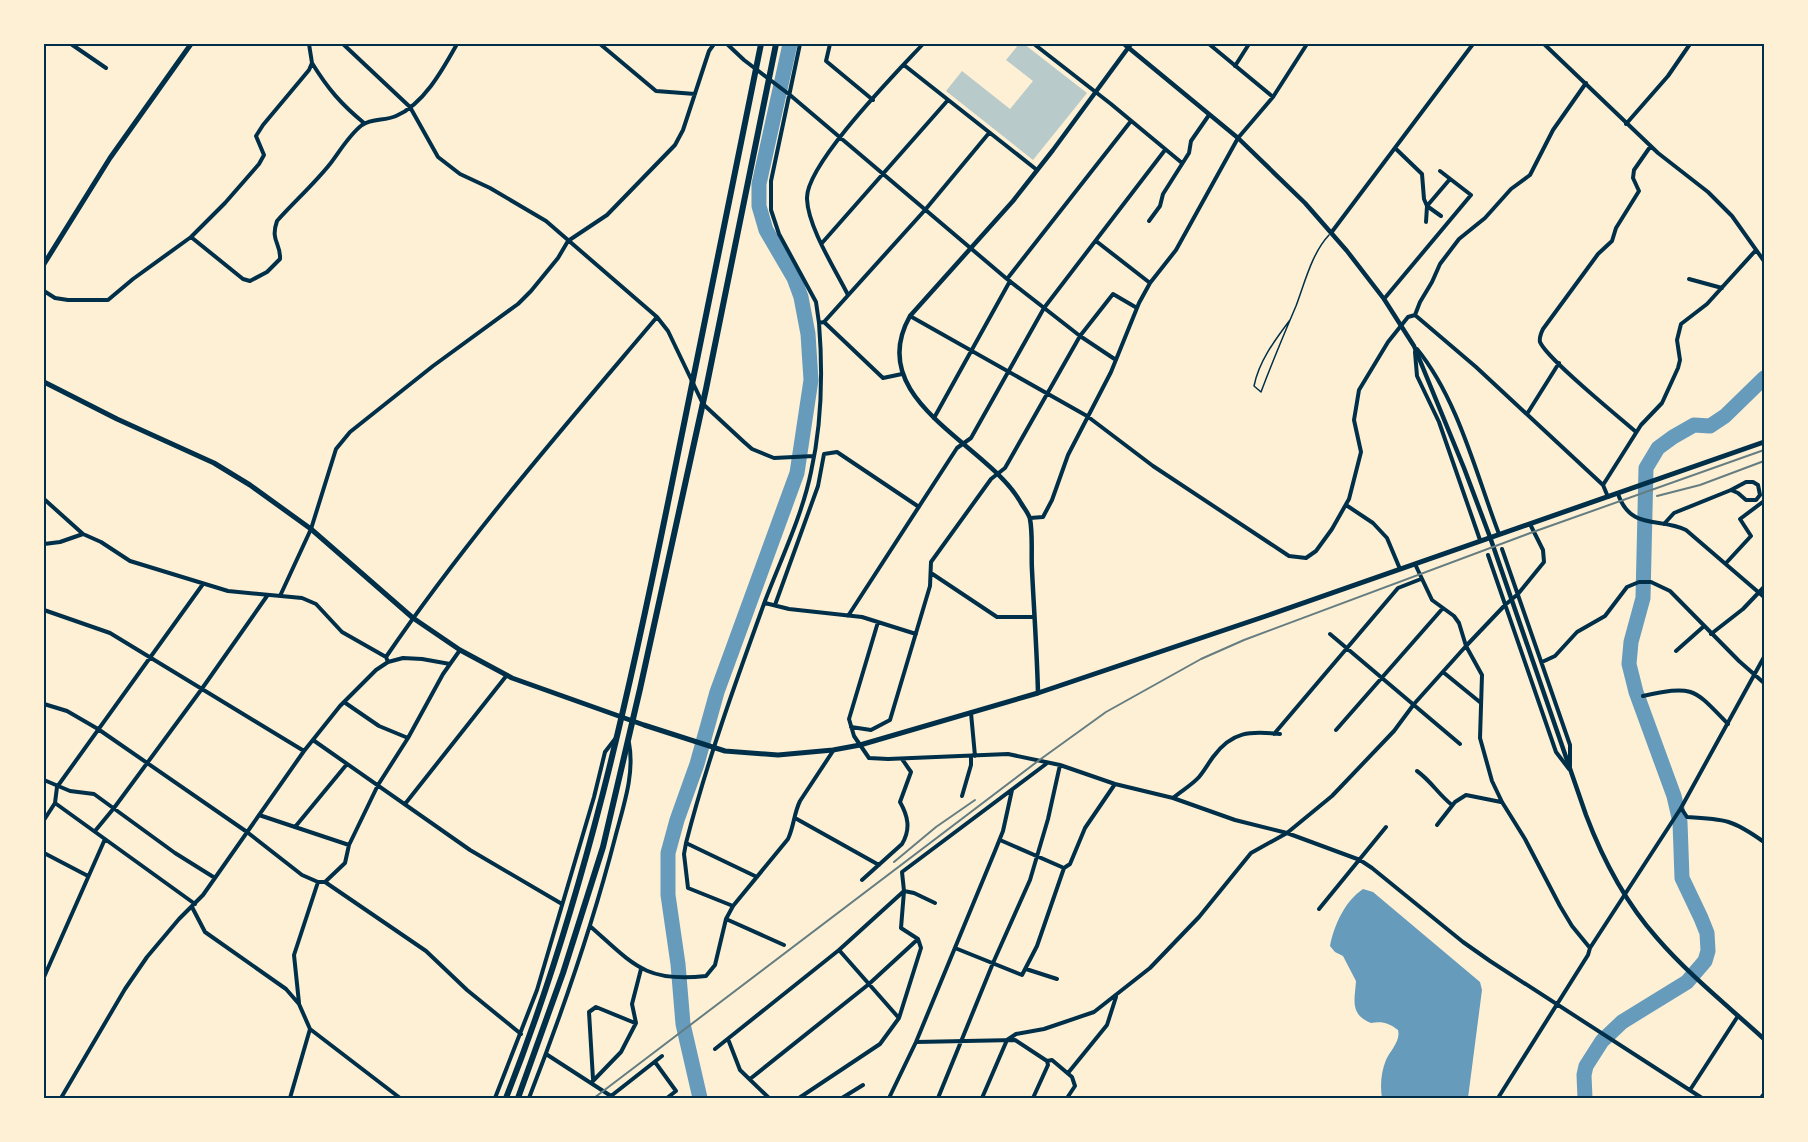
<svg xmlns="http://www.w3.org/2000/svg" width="1808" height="1142" viewBox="0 0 1808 1142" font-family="'Golos Text',sans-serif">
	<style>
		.green { fill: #b9caca }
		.water { fill: #669bbc }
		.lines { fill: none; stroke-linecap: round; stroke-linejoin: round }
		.river { stroke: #669bbc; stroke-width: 15 }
		.service { stroke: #003049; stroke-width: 1.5 }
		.minor { stroke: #003049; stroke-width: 4 }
		.tertiary { stroke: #003049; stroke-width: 4.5 }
		.secondary { stroke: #003049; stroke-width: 5 }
		.trunk { stroke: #003049; stroke-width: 6 }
		.rail { stroke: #657d81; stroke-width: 2 }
		.neatline { fill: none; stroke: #003049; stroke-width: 2 }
	</style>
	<rect width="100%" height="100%" fill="#fdf0d5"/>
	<!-- green -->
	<path class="green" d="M1019,44H1024L1087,93L1033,160L946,91L962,71L1010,109L1033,81L1006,60Z"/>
	<!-- water -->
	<path class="water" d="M1363,889L1373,892L1480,982L1482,990L1468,1098H1382C1380,1086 1381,1072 1386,1060C1390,1051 1401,1041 1398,1030C1389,1023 1382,1021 1371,1023C1349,1014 1355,999 1356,981L1343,956L1335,952L1330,946C1334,925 1345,901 1363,889Z"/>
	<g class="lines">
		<!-- river -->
		<path class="river" d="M700,1098L683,1024L678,964L668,895V853L677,820L697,764L717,692L797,473L811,380L808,334L801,297L794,278L766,230L759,206V184L790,44
			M1585,1098L1584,1075L1586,1066L1602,1041L1622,1022L1687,982L1705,961L1708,951L1707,933L1701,918L1682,878L1680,822L1674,796L1636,692L1629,664L1631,642L1643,598L1646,468L1658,448L1673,437L1694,425L1710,426L1725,416L1764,378"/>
		<!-- service -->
		<path class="service" d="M1290,320C1275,340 1259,361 1254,386L1261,392C1272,363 1284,334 1296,306C1305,282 1312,253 1329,235"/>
		<!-- minor -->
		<path class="minor" d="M71,44L106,68
			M343,44L410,107L438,157L460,174L490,188L546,221L657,317L668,331L703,404L744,442L752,449L774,458L814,456
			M600,44L656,91L695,94
			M727,44L744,60L790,95L1007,279L1080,336L1116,360
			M800,44L771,181V210L779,234L816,302L819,323
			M830,44L826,61L873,100
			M1034,44L1111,104L1182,163
			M1209,44L1273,97
			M1544,44L1658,153L1708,192L1732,216L1764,261
			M312,63C328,89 341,104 364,123
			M904,65L1037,170
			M1235,66L1249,44
			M1626,124L1668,76L1690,44
			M1395,148L1422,174L1424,199L1427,206L1426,222
			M1441,216L1427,206L1450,179
			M1149,221L1160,206L1163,194L1189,153L1191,141L1209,115
			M1331,233L1473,44
			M191,237L243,279L250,281L267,272L280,259C281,243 270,241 277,221C294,202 314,184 330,164C340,151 349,135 362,125C372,118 385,121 396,116C424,104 443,69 457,44
			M1096,241L1150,283
			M822,243L948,100
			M1007,279L1131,121
			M1689,279L1722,288
			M44,291L55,298L68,300H108L133,279L191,237L225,203L259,164L264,155L256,136L263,125L309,70L312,63L309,44
			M848,295C835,269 808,227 807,199C805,165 897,72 923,44
			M1384,299L1471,195L1440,171
			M1415,315L1420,302L1432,282L1440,264L1459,239L1485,218L1511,189L1530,175L1553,130L1586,83
			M910,316L1087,416L1153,466L1289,556L1306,558L1316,551L1332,529L1349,499L1361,452L1354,420L1359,390L1388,342L1408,317L1415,315L1476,367L1603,485L1608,497
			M1417,349C1458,399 1476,474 1499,534
			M1415,352L1417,376L1439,422L1480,540
			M902,374L883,378L824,322L925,210L989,133
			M1527,414L1559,363
			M934,418L1010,281
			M1636,432C1619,417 1547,359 1540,342C1539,337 1541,333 1543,329L1598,254L1612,241L1616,228L1639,191L1633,178L1634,170L1650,147
			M1603,485L1641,425L1662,403L1678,368L1680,360L1677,340L1681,324L1707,304L1756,250
			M1618,494C1631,531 1659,517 1686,530L1764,597
			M44,499L83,534L101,542L130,561L228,591L302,598L316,604L342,632L386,657
			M1346,505L1373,523L1387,538L1400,569
			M1030,518L1043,517L1052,500L1068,455L1111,372L1139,303L1150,283L1176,250L1238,138L1273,97L1307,44
			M1664,524L1674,513L1731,490L1746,482H1753L1758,485L1760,495L1756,500H1746L1738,493L1731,490
			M44,544L60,542L83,534
			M1502,549L1570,745V766
			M1488,555L1556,752L1569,769
			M1727,562L1751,536L1740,519L1764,501
			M1415,564L1432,600L1454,616L1459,623L1466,646L1482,675L1480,738L1492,781L1502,802L1525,839L1560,906L1572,926L1590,948
			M931,573L997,617H1034
			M280,596L311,529L336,449L350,432L433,366L518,304L531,291L558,258L568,241L607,215L675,145L683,130L709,51L714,44
			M765,603L789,609L862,617L916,634
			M775,605L818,486L824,454L837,452L919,507
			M44,610L110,633L304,751
			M848,616L957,448L971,438L1044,308L1165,150
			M878,622L849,719L854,736L869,758L888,759L1008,754L1060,765L1115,784L1173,798L1235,820L1287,833L1360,860L1372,868L1463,942L1490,961L1702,1098
			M1330,634L1460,744
			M1711,634L1743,609L1764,587
			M1676,651L1703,627
			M388,662L386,657C468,537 564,427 657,317
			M1542,662L1555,656L1577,632L1605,616L1627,587L1639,582H1651L1670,591L1739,661L1764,683
			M1443,672L1481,703
			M1643,696C1694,685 1693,688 1728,724
			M344,702L379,726L408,738
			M44,704L67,711L98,729L247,832L302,875L318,882H325L345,863L349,845L378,785L408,738L443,674L460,650
			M971,713L975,756
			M851,727L871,730L890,720L930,586L931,562L991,479L1005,468L1080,336L1113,294L1137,308
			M1336,730L1443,608
			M1274,734L1398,588L1421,579
			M313,740L470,850L562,904
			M1417,771C1431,781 1439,795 1452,805
			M44,780L70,791L94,794L175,853L215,878
			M962,796L971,765V756
			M1173,798C1181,791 1192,785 1199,777C1204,771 1208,764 1213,757C1232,731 1250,731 1280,734
			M55,803L195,904
			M405,804L507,675
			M1681,808L1687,817C1726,819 1733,820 1764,842
			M259,815L349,845
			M795,818L879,865
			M44,820L55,803L57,787L203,584
			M1437,825L1455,802L1466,795L1501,802
			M295,827L347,764
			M95,831L114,808L201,690L267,596
			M686,843L757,877
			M44,853L88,876
			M1064,868L1070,864L1085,828L1115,784
			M862,880L902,844C911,829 908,816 900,802L911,772L902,759
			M325,882L426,951L467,990L521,1034
			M733,906L688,888L684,854L686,843C707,761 736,681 765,601C781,559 802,516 811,472C822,423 823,373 819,323L824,322
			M192,907L205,932L286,989L299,1004L310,1029L400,1098
			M1319,909L1386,827
			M726,919L784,945
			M591,927C633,964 645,983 706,976L715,965L726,919L733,906L788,839C794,826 794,813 800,801L833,751
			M955,948L1022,975L1037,946L1064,868L1000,840
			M839,950L898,1017
			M1026,969L1057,979
			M44,977L105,839
			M299,1003L294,955L318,882
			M728,1039L740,1070L769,1098
			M916,1042L1015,1040L1047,1061L1052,1060L1072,1077L1075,1086L1067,1098
			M715,1049L839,950L904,891L914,893L935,903
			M546,1054L614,1098
			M655,1062L676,1091L667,1098
			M1068,1073L1107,1025L1116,997
			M593,1079L589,1012L596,1007L635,1023
			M750,1079L869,984L918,939
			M591,1083L621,1052L636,1023L632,1004L641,969
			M1690,1090L1738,1016
			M611,1096L662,1056
			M61,1098L125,989L147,957L179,919L203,895L304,751L340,706L376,670L388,662L403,658L422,659L450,664
			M290,1098L310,1029
			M495,1098L537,990L594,797L605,752L615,739
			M529,1098C562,1013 592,927 615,838C623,807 635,774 629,743
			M799,1098L880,1044L899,1018L921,948L918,939L901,928L904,891L902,872L1046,764
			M842,1098L863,1085
			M889,1098L916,1042L995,851L1003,831L1012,790
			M938,1098L993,963L1030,880L1048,819L1060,765
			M982,1098L1007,1040L1016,1034L1044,1029L1094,1012L1150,968L1199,917L1251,853L1287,833L1332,796L1394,731L1414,704L1466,646L1505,605L1518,594L1544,562L1543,550L1530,524
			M1033,1098L1048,1065L1047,1061
			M1498,1098L1588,955L1590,948L1681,808L1764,657
			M1761,1098L1764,1094"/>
		<!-- tertiary -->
		<path class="tertiary" d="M1124,44L1238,138L1305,203L1347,251L1384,299L1414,346L1464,468L1490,537L1586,815C1603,860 1625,902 1657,938C1689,975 1728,1006 1764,1039
			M1038,693C1037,652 1034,611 1032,570C1031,554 1033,535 1030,519C1029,514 1024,508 1021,503C989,444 862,401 910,316L1013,201L1053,150L1131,44"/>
		<!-- secondary -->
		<path class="secondary" d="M44,264L110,158L191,44
			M44,382L117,419L214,463L250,485L311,529L413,618L460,650L512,678L644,725L725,751L778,755L833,750L860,745L1038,693L1269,615L1764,442"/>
		<!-- trunk -->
		<path class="trunk" d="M506,1098C584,901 629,695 671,488C701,340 731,192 761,44
			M518,1098L563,973L603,847L640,689L706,389L776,44"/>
		<!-- rail -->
		<path class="rail" d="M1657,496L1700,485L1764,461
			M894,862L936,827L975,800
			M594,1098L1038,761L1106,712L1201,659L1244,640L1533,532L1764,450"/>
	</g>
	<!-- border -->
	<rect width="1808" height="1142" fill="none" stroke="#fdf0d5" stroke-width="90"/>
	<rect x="45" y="45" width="1718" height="1052" class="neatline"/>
</svg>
